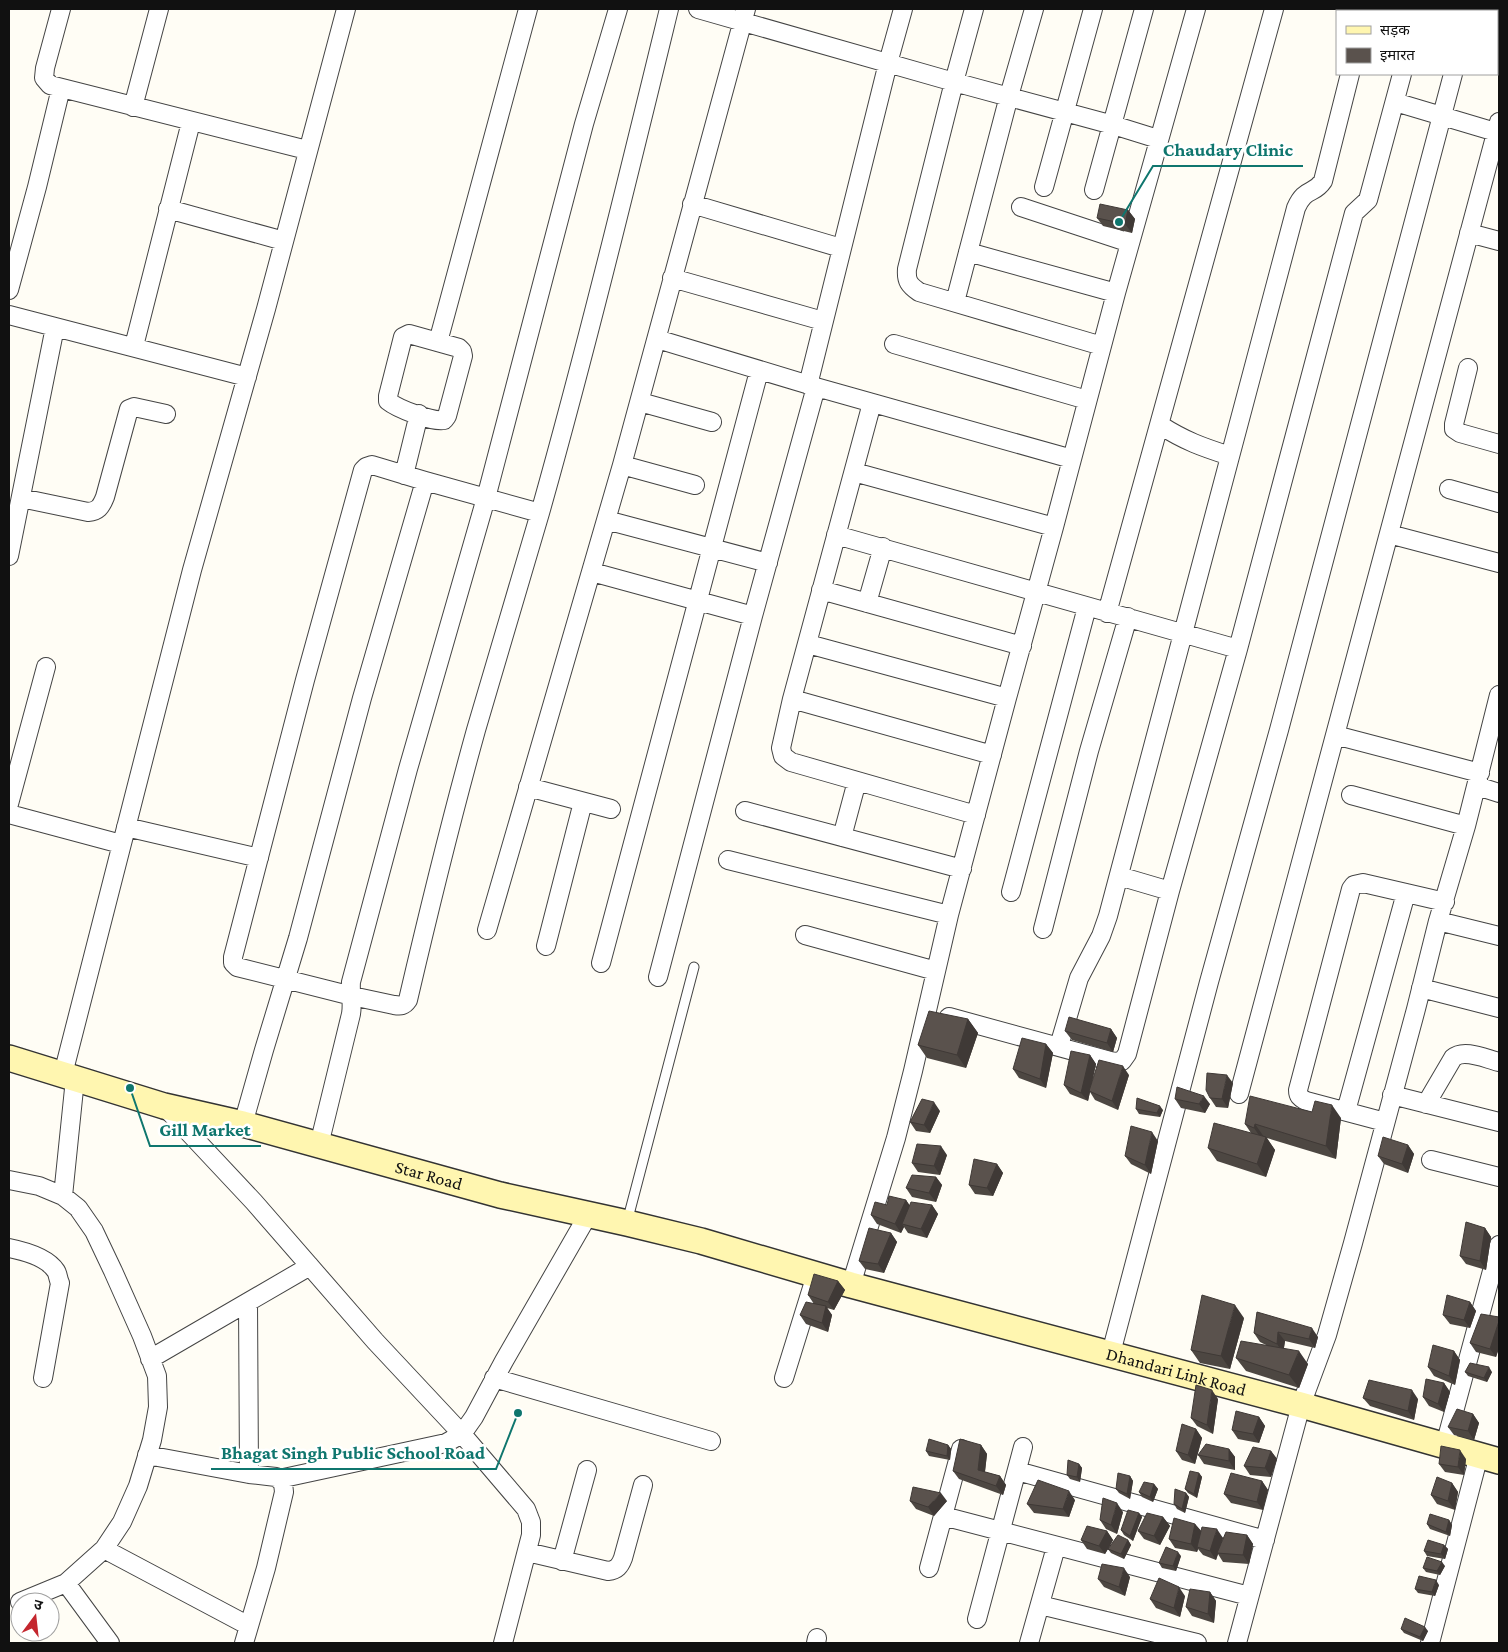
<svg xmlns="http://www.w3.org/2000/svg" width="1508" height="1652" viewBox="0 0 1508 1652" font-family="'Crimson Pro','Noto Sans Devanagari',serif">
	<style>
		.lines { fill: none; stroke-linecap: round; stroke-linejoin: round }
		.lane-casing { stroke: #444; stroke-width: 11 }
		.street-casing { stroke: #444; stroke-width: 20 }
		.secondary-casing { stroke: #333; stroke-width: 28 }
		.lane { stroke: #fff; stroke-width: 9 }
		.street { stroke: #fff; stroke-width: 18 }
		.secondary { stroke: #fff6b0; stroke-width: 25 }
		.wall { fill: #4d4742 }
		.shaded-wall { fill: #3f3936 }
		.building { fill: #5a524d; stroke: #3f3936 }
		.labels { text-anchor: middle; stroke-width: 5; stroke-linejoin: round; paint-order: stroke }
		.street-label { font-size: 18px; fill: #111; stroke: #fff }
		.leader { fill: none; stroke: #0f766e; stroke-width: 2 }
		.callout-dot { fill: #0f766e; stroke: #fff; stroke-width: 2 }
		.callout-label { font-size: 19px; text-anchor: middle; font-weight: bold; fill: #0f766e; stroke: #fff; stroke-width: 5; stroke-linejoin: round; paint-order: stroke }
	</style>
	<rect width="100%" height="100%" fill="#fffdf5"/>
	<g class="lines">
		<defs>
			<path id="lane" d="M627,1222L694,967"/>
			<path id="street" d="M61,9L45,68L44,78L50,85L307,150
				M698,9L954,82L1113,125L1158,139
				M974,9L954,82L907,269C906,281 909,285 919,292L1102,346
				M1366,11L1367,9
				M1416,11L1417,9
				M1470,11V9
				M1395,102L1499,133
				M133,107L159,9
				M1044,187L1093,9
				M1094,190L1144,9
				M692,204L841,248
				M1021,207L1130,243
				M168,209L284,241
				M1469,233L1499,241
				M968,252L1116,293
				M672,278L823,321
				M9,290L37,187L61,88
				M955,302L1009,96L1034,9
				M9,315L247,377
				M409,334L459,348L462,351L463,356L447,416L444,420C432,422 398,409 388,401V396L403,337Z
				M657,339L816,387L1072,459
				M438,342L528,9
				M894,344L1087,400
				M134,346L191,122
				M1468,368L1454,424V429L1460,433L1499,444
				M808,385L888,63L903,9
				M640,402L712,422
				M872,403L792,699L781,748L783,756L791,762L976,815
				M1160,425C1185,441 1202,447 1230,456
				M622,465L695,485
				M854,472L1054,527
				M404,475L419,414
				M1449,489L1499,503
				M21,498L88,512C98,511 101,507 105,497L129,409L134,407L166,414
				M540,513L425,481L372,465L366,467L363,470L305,680L233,957V963L237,967L352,996L394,1005C401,1006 404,1006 408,1000C429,910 451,820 476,730C497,658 519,585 540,513C587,346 628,177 669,9
				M606,520L768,563
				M1389,534L1499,563
				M836,535L1238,649
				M9,556L55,327
				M592,572L753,616
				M821,590L1022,646
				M867,603L883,547
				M1107,613L1274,9
				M808,644L1007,698
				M792,699L992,755
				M1335,735L1480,773
				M1477,786L1499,793
				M528,787L611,809
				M1351,795L1466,826
				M9,804L46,667
				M745,811L962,869
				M9,814L121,844
				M126,827L259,858
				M842,837L857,781
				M728,860L949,915
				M1119,876L1170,891
				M1011,892L1087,607
				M1438,921L1499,936
				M1043,929L1089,751L1128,617
				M487,930L622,465L746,9
				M805,935L936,971
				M546,946L583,802
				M601,963L759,371
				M658,977L753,616L816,387
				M1421,988L1499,1008
				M949,1017L1114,1062L1122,1061L1127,1054L1170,891L1238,649L1354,213L1368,200L1402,74
				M1059,1046L1079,978L1101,936L1108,916L1296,208C1305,187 1314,195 1323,181L1350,74
				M63,1074L192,570L266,309L346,9
				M1239,1094L1499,122
				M1392,1095L1499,1122
				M1426,1104L1453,1058C1464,1048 1486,1059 1499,1062
				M164,1106L254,1202L375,1341L462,1434L526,1509L531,1522V1535L503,1643
				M1346,1111L1406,893
				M1385,1122L1306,1101C1301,1098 1298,1097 1298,1090L1351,889L1354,885L1363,883L1445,902
				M243,1124L264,1050L298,938L362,698L425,481
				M319,1145L351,1014C353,1003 350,993 351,982L408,769L486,498L584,124L618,9
				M1431,1160L1499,1177
				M9,1180L39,1186L63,1196L75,1079
				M9,1248C24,1251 47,1257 56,1271C58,1274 58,1279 60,1283L43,1378
				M851,1285L896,1138L913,1071L949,915L1007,698L1054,527L1116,293L1196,9
				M248,1302L249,1474
				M1111,1353L1209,982L1279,730L1453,74
				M150,1359L310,1266
				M494,1378L711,1441
				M784,1378L816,1275
				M1445,1445L1499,1245
				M147,1455L249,1474L276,1477L283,1483L284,1492L266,1568L244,1643
				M1017,1471L1265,1540
				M279,1479L446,1443L462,1434L474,1417L504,1361L588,1215
				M943,1516L1249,1596
				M104,1549L249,1626
				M527,1552L608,1571C617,1570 620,1566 623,1558L643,1485
				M562,1561L587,1470
				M929,1568L961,1449
				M66,1583L110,1643
				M20,1602L66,1583L104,1549L122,1522L138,1486L152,1440L158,1407L157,1376L142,1336L113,1271L94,1231L78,1208L63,1196
				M1040,1605L1197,1643
				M977,1619L1023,1447
				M816,1643L817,1638
				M1029,1643L1056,1547
				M1237,1643L1301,1405L1327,1335L1353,1243L1416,1009L1438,921L1466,826L1499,695
				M1430,1643L1479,1455"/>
			<g id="secondary">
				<path id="s1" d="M9,1058L164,1106L243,1124L500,1195L627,1223L701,1241L851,1285L1301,1405L1499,1461"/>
			</g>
		</defs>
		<!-- lane casing -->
		<use href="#lane" class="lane-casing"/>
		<!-- street casing -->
		<use href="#street" class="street-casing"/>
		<!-- secondary casing -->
		<use href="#secondary" class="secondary-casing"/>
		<!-- lane -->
		<use href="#lane" class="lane"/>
		<!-- street -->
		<use href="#street" class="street"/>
		<!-- secondary -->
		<use href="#secondary" class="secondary"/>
	</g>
	<!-- wall -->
	<path class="wall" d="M1128,210L1135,219L1132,233L1103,226L1097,218Z
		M968,1019L978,1033L966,1068L927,1058L918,1045Z
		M1111,1029L1117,1038L1113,1052L1072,1040L1065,1031Z
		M1046,1044L1053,1053L1046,1088L1019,1078L1013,1069Z
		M1090,1055L1096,1064L1092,1082L1129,1075L1118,1110L1095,1100L1090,1092L1088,1101L1070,1094L1064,1085Z
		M1233,1083L1228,1108L1216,1107L1210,1098Z
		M1175,1099L1210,1104L1205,1113L1181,1108Z
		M1136,1109L1163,1110L1160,1117L1139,1114Z
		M940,1111L930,1133L916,1131L910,1122Z
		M1312,1112L1341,1118L1336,1159L1267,1138L1275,1150L1266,1177L1217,1161L1208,1148L1251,1133L1245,1124Z
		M1158,1141L1151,1174L1131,1164L1125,1156Z
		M1408,1145L1414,1154L1408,1173L1384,1164L1378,1156Z
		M947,1155L940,1175L918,1172L912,1163Z
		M997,1164L1003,1173L993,1196L975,1194L969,1185Z
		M936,1177L942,1185L936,1202L912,1197L906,1188Z
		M906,1200L910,1206L932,1205L938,1214L927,1238L908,1233L904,1227L901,1233L877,1224L871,1215L887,1205Z
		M1485,1228L1491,1237L1486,1270L1466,1264L1460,1256Z
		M891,1233L897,1242L884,1273L865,1269L859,1261Z
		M838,1281L845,1290L834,1310L827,1308L832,1315L828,1332L806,1324L800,1315L814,1304L808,1295Z
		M1470,1302L1476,1311L1470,1328L1450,1324L1443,1315Z
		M1257,1312L1318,1337L1315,1348L1285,1341L1284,1348L1308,1364L1299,1388L1246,1371L1236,1358L1268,1346L1260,1342L1254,1333Z
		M1499,1317V1348L1496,1357L1476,1352L1470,1343Z
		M1244,1318L1230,1369L1200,1363L1191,1350Z
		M1454,1351L1460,1360L1455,1385L1434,1376L1428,1367Z
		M1465,1372H1492L1487,1382L1468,1376Z
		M1444,1383L1450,1392L1444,1412L1429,1406L1423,1397Z
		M1363,1398L1418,1399L1414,1420L1370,1406Z
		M1218,1399L1213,1434L1197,1426L1191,1418Z
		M1473,1414L1479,1423L1474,1440L1454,1435L1448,1427Z
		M1259,1417L1265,1426L1259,1443L1238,1439L1232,1430Z
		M1196,1429L1202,1438L1195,1464L1182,1460L1176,1451Z
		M948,1445L951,1449L950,1460L929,1456L926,1451Z
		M981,1445L987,1454L985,1472L1000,1476L1006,1485L1003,1495L959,1479L953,1471Z
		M1229,1449L1235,1457V1470L1204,1464L1198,1455Z
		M1271,1451L1277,1459L1271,1477L1250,1475L1244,1466Z
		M1466,1459L1464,1475L1445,1472L1439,1464Z
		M1079,1464L1082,1468L1080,1482L1070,1479L1067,1475Z
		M1199,1473L1202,1477L1197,1498L1188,1493L1185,1489Z
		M1130,1476L1133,1481L1130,1499L1119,1493L1116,1489Z
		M1262,1481L1268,1490L1263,1510L1231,1503L1224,1494Z
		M1452,1483L1458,1492L1455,1510L1437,1504L1431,1495Z
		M1154,1484L1158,1489L1153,1502L1142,1497L1139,1492Z
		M1186,1493L1189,1497L1185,1513L1177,1509L1174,1504Z
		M1075,1500L1069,1517L1034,1513L1027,1504Z
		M910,1501H947L934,1516L916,1509Z
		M1123,1512L1117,1534L1106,1529L1100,1520Z
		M1139,1513L1142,1517L1133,1541L1124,1535L1121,1530Z
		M1163,1517L1170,1526L1160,1545L1144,1539L1138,1531Z
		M1449,1520L1452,1525L1450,1536L1430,1529L1427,1524Z
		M1195,1524L1201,1531L1223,1538L1221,1544L1247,1535L1253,1544L1249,1564L1223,1562L1218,1554L1216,1560L1203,1555L1198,1549L1197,1552L1175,1548L1169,1539Z
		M1107,1531L1113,1540L1109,1548L1128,1540L1131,1545L1124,1559L1111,1553L1108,1549L1105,1554L1087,1549L1081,1540Z
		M1444,1545L1448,1549L1445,1559L1427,1556L1424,1551Z
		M1181,1556L1176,1571L1162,1568L1159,1563Z
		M1445,1566L1440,1575L1426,1572L1423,1568Z
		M1130,1577L1125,1596L1104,1587L1098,1579Z
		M1439,1585L1435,1596L1418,1593L1415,1589Z
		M1210,1592L1216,1601L1214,1623L1192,1616L1186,1607Z
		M1185,1596L1180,1617L1156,1608L1150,1599Z
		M1401,1629L1428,1631L1423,1641L1404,1633Z"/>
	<!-- shaded-wall -->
	<path class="shaded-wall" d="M1128,210L1135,219L1132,233L1125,224Z
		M968,1019L978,1033L966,1068L957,1055Z
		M1111,1029L1117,1038L1113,1052L1107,1043Z
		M1046,1044L1053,1053L1046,1088L1040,1079Z
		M1090,1055L1096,1064L1088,1101L1081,1093Z
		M1123,1066L1129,1075L1118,1110L1112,1101Z
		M1227,1075L1233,1083L1228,1108L1222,1099Z
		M1204,1096L1210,1104L1205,1113L1199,1104Z
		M934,1102L940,1111L930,1133L924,1125Z
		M1332,1105L1341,1118L1336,1159L1326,1146Z
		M1160,1106L1163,1110L1160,1117L1157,1113Z
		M1255,1124L1264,1137L1263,1141L1254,1128Z
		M1152,1132L1158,1141L1151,1174L1145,1165Z
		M1266,1137L1275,1150L1266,1177L1257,1164Z
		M1408,1145L1414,1154L1408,1173L1402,1164Z
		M941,1146L947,1155L940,1175L934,1166Z
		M997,1164L1003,1173L993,1196L987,1188Z
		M936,1177L942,1185L936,1202L929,1193Z
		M906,1200L912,1209L902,1224L904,1227L901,1233L895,1224Z
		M932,1205L938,1214L927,1238L921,1229Z
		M1485,1228L1491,1237L1486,1270L1480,1261Z
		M891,1233L897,1242L884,1273L878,1264Z
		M838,1281L845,1290L834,1310L828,1302Z
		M1470,1302L1476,1311L1470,1328L1464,1320Z
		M1235,1305L1244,1318L1230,1369L1221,1356Z
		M826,1306L832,1315L828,1332L822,1323Z
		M1499,1321V1348L1496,1357L1490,1349Z
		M1312,1328L1318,1337L1315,1348L1309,1339Z
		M1278,1332L1285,1341L1283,1353L1277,1344Z
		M1299,1351L1308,1364L1299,1388L1289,1375Z
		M1454,1351L1460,1360L1455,1385L1449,1376Z
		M1489,1367L1492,1372L1487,1382L1484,1378Z
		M1444,1383L1450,1392L1444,1412L1438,1404Z
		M1212,1390L1218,1399L1213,1434L1207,1425Z
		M1412,1390L1418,1399L1414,1420L1408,1411Z
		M1473,1414L1479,1423L1474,1440L1468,1431Z
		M1259,1417L1265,1426L1259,1443L1253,1434Z
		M1196,1429L1202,1438L1195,1464L1188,1455Z
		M948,1445L951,1449L950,1460L947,1456Z
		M981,1445L987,1454L984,1479L978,1470Z
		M1229,1449L1235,1457V1470L1229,1461Z
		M1460,1450L1466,1459L1464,1475L1458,1467Z
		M1271,1451L1277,1459L1271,1477L1265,1468Z
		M1079,1464L1082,1468L1080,1482L1077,1477Z
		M1199,1473L1202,1477L1197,1498L1194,1494Z
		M1000,1476L1006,1485L1003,1495L996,1486Z
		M1130,1476L1133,1481L1130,1499L1127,1494Z
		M1262,1481L1268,1490L1263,1510L1257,1502Z
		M1452,1483L1458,1492L1455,1510L1448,1501Z
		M1154,1484L1158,1489L1153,1502L1150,1497Z
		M1069,1491L1075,1500L1069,1517L1063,1509Z
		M941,1493L947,1501L934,1516L928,1507Z
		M1186,1493L1189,1497L1185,1513L1182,1509Z
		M1117,1503L1123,1512L1117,1534L1111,1525Z
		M1139,1513L1142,1517L1133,1541L1130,1536Z
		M1163,1517L1170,1526L1160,1545L1154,1536Z
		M1449,1520L1452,1525L1450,1536L1446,1532Z
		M1195,1524L1202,1532L1197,1547L1198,1549L1197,1552L1191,1544Z
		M1217,1529L1223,1538L1218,1553H1217L1218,1554L1216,1560L1210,1551Z
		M1107,1531L1113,1540L1105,1554L1099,1546Z
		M1247,1535L1253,1544L1249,1564L1243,1555Z
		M1128,1540L1131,1545L1124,1559L1121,1554Z
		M1444,1545L1448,1549L1445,1559L1441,1554Z
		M1178,1552L1181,1556L1176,1571L1173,1566Z
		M1442,1562L1445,1566L1440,1575L1437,1571Z
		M1124,1568L1130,1577L1125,1596L1119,1587Z
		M1436,1580L1439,1585L1435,1596L1432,1592Z
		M1179,1587L1185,1596L1180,1617L1174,1608Z
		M1210,1592L1216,1601L1214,1623L1208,1614Z
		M1425,1627L1428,1631L1423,1641L1420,1637Z"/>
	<!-- building -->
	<path class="building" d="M1100,204L1128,210L1125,224L1097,218Z
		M929,1011L968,1019L957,1055L918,1045Z
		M1069,1017L1111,1029L1107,1043L1065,1031Z
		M1022,1038L1046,1044L1040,1079L1013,1069Z
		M1071,1051L1090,1055L1081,1093L1064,1085Z
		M1099,1060L1123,1066L1112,1101L1089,1091Z
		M1207,1073L1227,1075L1222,1099L1210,1098L1206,1090Z
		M1177,1087L1204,1096L1199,1104L1175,1099Z
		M1250,1096L1312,1112L1315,1101L1332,1105L1326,1146L1255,1124L1254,1128L1245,1124Z
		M1137,1098L1160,1106L1157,1113L1136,1109Z
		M922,1099L934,1102L924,1125L910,1122Z
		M1214,1123L1266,1137L1257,1164L1208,1148Z
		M1131,1126L1152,1132L1145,1165L1125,1156Z
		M1383,1137L1408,1145L1402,1164L1378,1156Z
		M917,1144L941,1146L934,1166L912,1163Z
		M974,1159L997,1164L987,1188L969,1185Z
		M912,1175L936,1177L929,1193L906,1188Z
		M889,1196L906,1200L895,1224L871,1215L875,1202L887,1205Z
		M911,1202L932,1205L921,1229L902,1224Z
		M1466,1222L1485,1228L1480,1261L1460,1256Z
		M869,1228L891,1233L878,1264L859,1261Z
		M814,1274L838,1281L828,1302L808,1295Z
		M1202,1295L1235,1305L1221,1356L1191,1350Z
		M1447,1295L1470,1302L1464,1320L1443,1315Z
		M806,1302L826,1306L822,1323L800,1315Z
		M1257,1312L1312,1328L1309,1339L1278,1332L1277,1344L1254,1333Z
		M1481,1314L1499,1317V1321L1490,1349L1470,1343Z
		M1241,1341L1299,1351L1289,1375L1236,1358Z
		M1433,1345L1454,1351L1449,1376L1428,1367Z
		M1470,1363L1489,1367L1484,1378L1465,1372Z
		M1426,1379L1444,1383L1438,1404L1423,1397Z
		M1369,1380L1412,1390L1408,1411L1363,1398Z
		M1196,1385L1212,1390L1207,1425L1191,1418Z
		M1457,1409L1473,1414L1468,1431L1448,1427Z
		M1236,1411L1259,1417L1253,1434L1232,1430Z
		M1182,1424L1196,1429L1188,1455L1176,1451Z
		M929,1439L948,1445L947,1456L926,1451Z
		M960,1439L981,1445L978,1470L1000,1476L996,1486L953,1471Z
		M1206,1444L1229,1449V1461L1198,1455Z
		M1441,1446L1460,1450L1458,1467L1439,1464Z
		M1253,1447L1271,1451L1265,1468L1244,1466Z
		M1068,1460L1079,1464L1077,1477L1067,1475Z
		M1190,1471L1199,1473L1194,1494L1185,1489Z
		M1118,1473L1130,1476L1127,1494L1116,1489Z
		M1231,1473L1262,1481L1257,1502L1224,1494Z
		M1437,1477L1452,1483L1448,1501L1431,1495Z
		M1038,1480L1069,1491L1063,1509L1027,1504Z
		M1144,1482L1154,1484L1150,1497L1139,1492Z
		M913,1487L941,1493L928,1507L910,1501Z
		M1175,1489L1186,1493L1182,1509L1174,1504Z
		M1103,1498L1117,1503L1111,1525L1100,1520Z
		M1128,1510L1139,1513L1130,1536L1121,1530Z
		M1147,1513L1163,1517L1154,1536L1138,1531Z
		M1430,1514L1449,1520L1446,1532L1427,1524Z
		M1174,1518L1195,1524L1191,1544L1169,1539Z
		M1087,1526L1107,1531L1099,1546L1081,1540Z
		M1202,1527L1217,1529L1210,1551L1197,1547Z
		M1226,1532L1247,1535L1243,1555L1217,1553Z
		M1118,1535L1128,1540L1121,1554L1108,1549Z
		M1428,1540L1444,1545L1441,1554L1424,1551Z
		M1166,1547L1178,1552L1173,1566L1159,1563Z
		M1427,1557L1442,1562L1437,1571L1423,1568Z
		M1102,1564L1124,1568L1119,1587L1098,1579Z
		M1419,1576L1436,1580L1432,1592L1415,1589Z
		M1159,1578L1179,1587L1174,1608L1150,1599Z
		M1190,1589L1210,1592L1208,1614L1186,1607Z
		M1405,1618L1425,1627L1420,1637L1401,1629Z"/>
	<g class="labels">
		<!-- street labels -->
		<g class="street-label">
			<text dy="6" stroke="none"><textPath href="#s1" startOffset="436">Star Road</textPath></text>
			<text dy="6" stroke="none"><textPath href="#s1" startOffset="1209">Dhandari Link Road</textPath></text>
		</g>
	</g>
	<!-- callouts -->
	<path class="leader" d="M1119 222L1153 166H1303M130 1088L150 1146H261M518 1413L496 1469H211"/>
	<g class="callout-dot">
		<circle cx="1119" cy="222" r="5"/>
		<circle cx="130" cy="1088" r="5"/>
		<circle cx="518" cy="1413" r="5"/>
	</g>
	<g class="callout-label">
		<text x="1228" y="156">Chaudary Clinic</text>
		<text x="205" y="1136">Gill Market</text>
		<text x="353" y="1459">Bhagat Singh Public School Road</text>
	</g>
	<!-- border -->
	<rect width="1508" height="1652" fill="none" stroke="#111111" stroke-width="20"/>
	<!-- legend -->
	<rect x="1336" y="10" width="162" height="65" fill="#ffffff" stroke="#a0a0a0"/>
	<rect x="1346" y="26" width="25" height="8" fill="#fff6b0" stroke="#a0a0a0"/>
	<text x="1380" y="35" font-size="15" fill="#111111">सड़क</text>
	<rect x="1346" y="48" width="25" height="15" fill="#5a524d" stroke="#a0a0a0"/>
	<text x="1380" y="60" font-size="15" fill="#111111">इमारत</text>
	<!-- north arrow -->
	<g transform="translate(35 1617) rotate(15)"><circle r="24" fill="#ffffff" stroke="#a0a0a0"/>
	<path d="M0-4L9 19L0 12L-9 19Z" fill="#c4262e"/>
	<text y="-8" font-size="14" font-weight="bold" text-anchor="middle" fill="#111111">उ</text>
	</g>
</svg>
